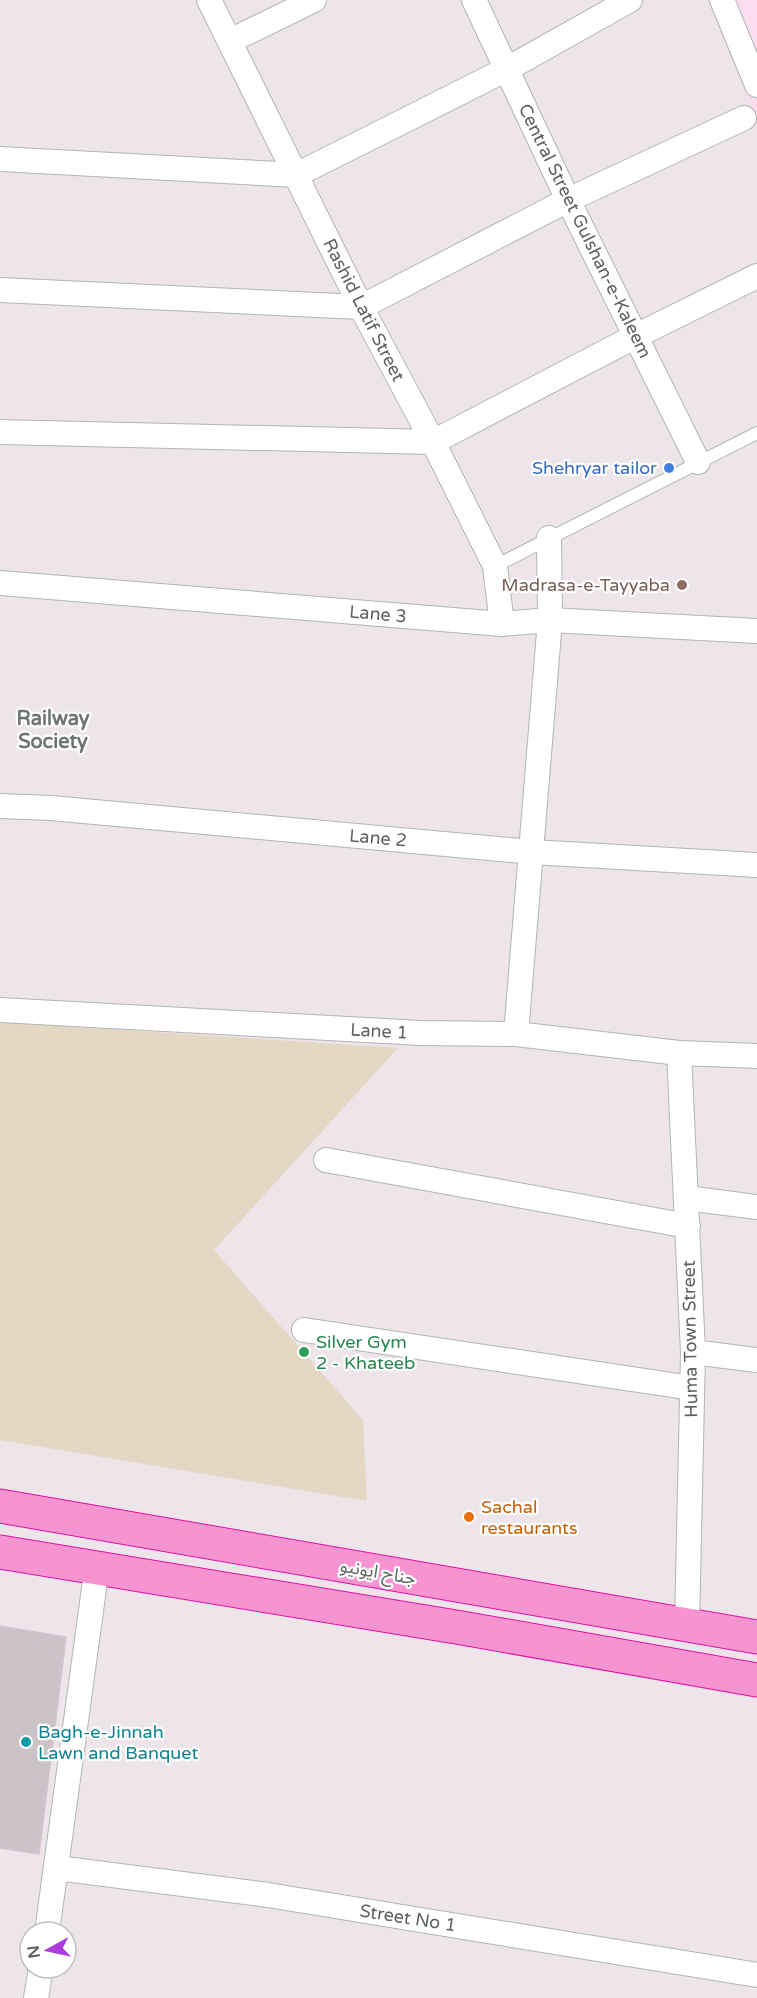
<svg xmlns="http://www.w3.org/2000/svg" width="757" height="1998" viewBox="0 0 757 1998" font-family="'Varela Round','Noto Sans Arabic',sans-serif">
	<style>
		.commercial { fill: #fcdcef }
		.green { fill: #e4d7c3 }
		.building { fill: #ccc3c9; stroke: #d2c4ce; stroke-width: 1.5 }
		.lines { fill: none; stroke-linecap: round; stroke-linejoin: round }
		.lane-casing { stroke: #b0b6b2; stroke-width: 14 }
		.street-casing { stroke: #b0b6b2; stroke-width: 26 }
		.highway-casing { stroke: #e40fa2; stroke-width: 35 }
		.lane { stroke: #fff; stroke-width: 12 }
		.street { stroke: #fff; stroke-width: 24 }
		.highway { stroke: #f694d2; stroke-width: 33 }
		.shop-dot { fill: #3f7fe0; stroke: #fff; stroke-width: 2 }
		.education-dot { fill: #8d6e63; stroke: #fff; stroke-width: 2 }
		.leisure-dot { fill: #2e9e5b; stroke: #fff; stroke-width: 2 }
		.food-dot { fill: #e8710a; stroke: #fff; stroke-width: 2 }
		.culture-dot { fill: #0f9aa8; stroke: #fff; stroke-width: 2 }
		.labels { text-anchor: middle; stroke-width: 4.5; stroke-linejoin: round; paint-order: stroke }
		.street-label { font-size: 18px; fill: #5d645e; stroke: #fff }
		.shop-label { font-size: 18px; fill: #366cbe; stroke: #fff; text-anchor: end }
		.education-label { font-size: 18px; fill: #785e54; stroke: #fff; text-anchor: end }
		.leisure-label { font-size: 18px; fill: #27864d; stroke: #fff; text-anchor: start }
		.food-label { font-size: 18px; fill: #c56008; stroke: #fff; text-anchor: start }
		.culture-label { font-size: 18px; fill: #0d838f; stroke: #fff; text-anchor: start }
		.neighbourhood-label { font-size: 20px; font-weight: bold; fill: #6e766f; stroke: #fff }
	</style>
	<rect width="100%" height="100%" fill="#eee5ea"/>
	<!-- commercial -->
	<path class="commercial" d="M708,0H757V120Z"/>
	<!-- green -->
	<path class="green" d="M0,1022L398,1048L214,1250L363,1420L367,1501L0,1440Z"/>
	<!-- building -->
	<path class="building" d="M0,1626L66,1637L39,1854L0,1848Z"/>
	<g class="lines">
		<defs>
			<path id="lane" d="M495,566L757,433"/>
			<path id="street" d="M209,0L361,307L433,442L495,566L502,624
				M474,0L568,200L698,462
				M722,0L757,85
				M230,41L314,0
				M0,159L296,175L507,69L630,0
				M0,290L361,307L568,200L744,118
				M0,432L433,442L636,336L757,276
				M0,583L502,624L550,620L757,631
				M0,806L51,808L532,852L757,865
				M0,1010L421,1033L516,1034L679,1053L757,1056
				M516,1034L550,620L549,538
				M679,1053L693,1352L687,1626
				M326,1160L688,1226
				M687,1198L757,1207
				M304,1330L692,1388
				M693,1352L757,1360
				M57,1868L268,1895L757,1975
				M47,1932L97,1567
				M36,1998L41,1968"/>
			<path id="highway" d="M0,1506L757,1637
				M0,1552L462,1628L757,1680"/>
		</defs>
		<!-- lane casing -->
		<use href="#lane" class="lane-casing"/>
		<!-- street casing -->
		<use href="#street" class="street-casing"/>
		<!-- highway casing -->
		<use href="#highway" class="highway-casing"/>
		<!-- lane -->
		<use href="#lane" class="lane"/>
		<!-- street -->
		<use href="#street" class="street"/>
		<!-- highway -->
		<use href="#highway" class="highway"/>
	</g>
	<!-- markers -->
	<circle class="shop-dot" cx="669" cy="468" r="6"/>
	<circle class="education-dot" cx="682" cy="585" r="6"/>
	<circle class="leisure-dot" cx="304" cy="1352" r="6"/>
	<circle class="food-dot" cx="469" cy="1517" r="6"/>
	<circle class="culture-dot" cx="26" cy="1742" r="6"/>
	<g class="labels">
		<!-- street labels -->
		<g class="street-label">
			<text transform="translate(585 231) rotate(64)" y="6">Central Street Gulshan-e-Kaleem</text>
			<text transform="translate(364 310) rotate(63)" y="6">Rashid Latif Street</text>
			<text transform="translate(378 614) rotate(5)" y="6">Lane 3</text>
			<text transform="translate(378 838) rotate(5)" y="6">Lane 2</text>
			<text transform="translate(379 1031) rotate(3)" y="6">Lane 1</text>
			<text transform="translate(690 1339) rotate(-91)" y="6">Huma Town Street</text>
			<text transform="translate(378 1572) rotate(10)" y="6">جناح ایونیو</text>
			<text transform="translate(408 1918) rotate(9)" y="6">Street No 1</text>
		</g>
		<!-- shop labels -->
		<g class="shop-label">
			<text x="657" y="474">Shehryar tailor</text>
		</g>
		<!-- education labels -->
		<g class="education-label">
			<text x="670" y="591">Madrasa-e-Tayyaba</text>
		</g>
		<!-- leisure labels -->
		<g class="leisure-label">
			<text x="316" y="1348">Silver Gym<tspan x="316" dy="21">2 - Khateeb</tspan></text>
		</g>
		<!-- food labels -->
		<g class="food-label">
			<text x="481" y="1513">Sachal<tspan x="481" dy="21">restaurants</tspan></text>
		</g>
		<!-- culture labels -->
		<g class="culture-label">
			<text x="38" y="1738">Bagh-e-Jinnah<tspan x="38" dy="21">Lawn and Banquet</tspan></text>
		</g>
		<!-- neighbourhood labels -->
		<g class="neighbourhood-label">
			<text x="53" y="725">Railway<tspan x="53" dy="23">Society</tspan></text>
		</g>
	</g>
	<!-- north arrow -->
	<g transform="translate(48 1950) rotate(262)"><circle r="28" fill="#ffffff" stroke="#bec1bf" stroke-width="1.5"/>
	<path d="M0-4.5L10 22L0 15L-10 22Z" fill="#ad3bde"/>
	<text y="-9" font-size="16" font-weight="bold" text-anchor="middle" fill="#5d645e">N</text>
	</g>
</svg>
